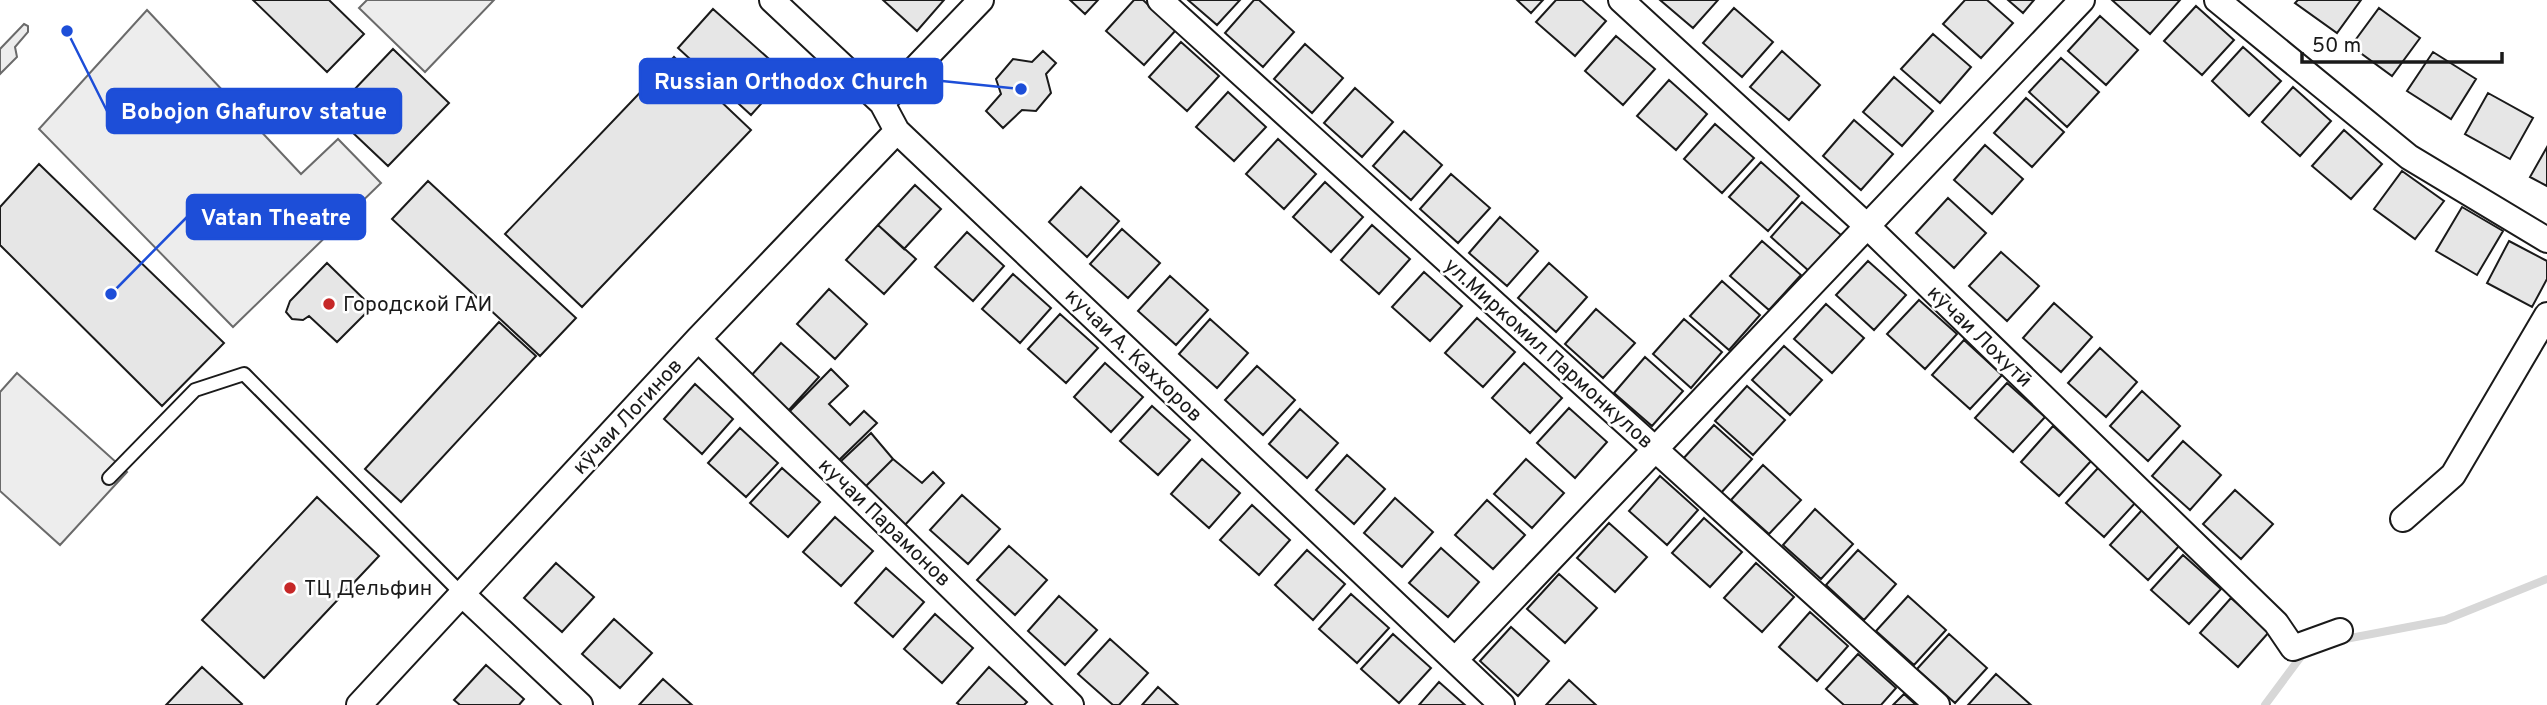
<svg xmlns="http://www.w3.org/2000/svg" width="2547" height="705" viewBox="0 0 2547 705" font-family="Overpass,sans-serif">
	<style>
		.built { fill: #ededed; stroke: #6a6a6a; stroke-width: 2 }
		.lines { fill: none; stroke-linecap: round; stroke-linejoin: round }
		.stream { stroke: #d7d7d7; stroke-width: 8 }
		.building { fill: #e6e6e6; stroke: #1a1a1a; stroke-width: 2 }
		.lane-casing { stroke: #1a1a1a; stroke-width: 16 }
		.street-casing { stroke: #1a1a1a; stroke-width: 28 }
		.lane { stroke: #fff; stroke-width: 12 }
		.street { stroke: #fff; stroke-width: 24 }
		.poi-dot { fill: #c62828; stroke: #fff; stroke-width: 2.5 }
		.labels { text-anchor: middle; stroke-width: 5; stroke-linejoin: round; paint-order: stroke }
		.poi-label { font-size: 21px; fill: #1a1a1a; stroke: #fff; text-anchor: start }
		.street-label { font-size: 21px; fill: #1a1a1a; stroke: #fff }
		.leader { fill: none; stroke: #1d4ed8; stroke-width: 2.5 }
		.callout-dot { fill: #1d4ed8; stroke: #fff; stroke-width: 2.5 }
		.callout { fill: #1d4ed8; stroke: #1d4ed8; stroke-width: 2.5 }
		.callout-label { font-size: 23px; text-anchor: middle; font-weight: bold; fill: #fff }
	</style>
	<rect width="100%" height="100%" fill="#fff"/>
	<!-- built -->
	<path class="built" d="M367,0H494L425,72L359,8Z
		M147,10L301,174L338,139L381,183L233,327L39,129Z
		M24,24L28,26V32L15,47L17,57L0,74V49Z
		M17,373L127,472L60,545L0,491V392Z"/>
	<g class="lines">
		<!-- stream -->
		<path class="stream" d="M2340,640L2445,620L2547,579
			M2265,705L2302,655L2308,653"/>
	</g>
	<!-- building -->
	<path class="building" d="M253,0H329L364,34L327,72Z
		M883,0H944L917,31Z
		M1070,0H1098L1085,14Z
		M1134,0H1143L1176,30L1144,65L1106,31Z
		M1188,0H1240L1217,25Z
		M1254,0H1259L1294,32L1263,67L1225,33Z
		M1517,0H1543L1531,13Z
		M1556,0H1582L1606,21L1575,56L1536,22Z
		M1660,0H1718L1693,28Z
		M1965,0H1987L2013,23L1981,58L1943,24Z
		M2008,0H2034L2023,13Z
		M2112,0H2180L2150,34Z
		M2298,0H2361L2337,33L2295,3Z
		M2196,6L2234,40L2202,75L2164,41Z
		M1734,8L1773,42L1742,77L1703,43Z
		M2379,8L2420,38L2392,76L2351,46Z
		M713,9L787,75L751,115L678,48Z
		M2100,16L2138,50L2106,85L2068,51Z
		M1933,34L1971,67L1940,103L1901,69Z
		M1616,36L1655,69L1623,105L1585,71Z
		M1181,42L1219,76L1187,111L1149,77Z
		M1305,44L1343,78L1312,113L1274,79Z
		M2243,47L2281,81L2249,116L2212,81Z
		M393,49L449,103L388,166L332,113Z
		M1043,51L1056,63L1046,74L1051,93L1036,111L1022,110L1003,128L986,111L1001,94L996,79L1013,59L1032,62Z
		M1782,51L1820,85L1789,120L1750,87Z
		M2433,52L2476,79L2451,119L2407,91Z
		M674,57L751,130L582,307L505,234Z
		M2061,58L2099,92L2067,127L2029,92Z
		M1894,77L1933,111L1902,146L1863,112Z
		M1669,80L1707,114L1676,150L1637,116Z
		M2293,87L2331,121L2300,156L2262,122Z
		M1355,88L1393,122L1362,157L1324,123Z
		M1228,92L1266,127L1234,161L1196,127Z
		M2488,93L2533,118L2510,159L2465,134Z
		M2026,98L2064,132L2032,167L1994,133Z
		M1854,120L1893,154L1861,190L1823,156Z
		M1715,124L1754,158L1722,193L1684,159Z
		M2344,130L2382,164L2351,199L2312,166Z
		M1404,131L1442,165L1411,200L1373,166Z
		M1278,139L1316,174L1284,209L1246,174Z
		M1985,145L2023,179L1992,214L1954,180Z
		M2547,147V186L2530,177Z
		M1761,162L1799,196L1768,231L1729,197Z
		M39,164L224,343L162,406L0,245V207Z
		M2402,171L2444,201L2415,239L2374,209Z
		M1451,174L1490,208L1458,243L1420,209Z
		M428,181L576,318L540,356L392,219Z
		M1325,182L1363,217L1331,252L1293,217Z
		M915,185L941,209L904,249L878,225Z
		M1081,187L1119,221L1087,257L1049,222Z
		M1948,198L1986,233L1954,268L1916,233Z
		M1802,202L1841,235L1809,271L1771,237Z
		M2462,207L2503,231L2477,275L2436,251Z
		M1500,217L1538,251L1507,286L1469,253Z
		M878,225L916,259L884,294L846,260Z
		M1372,225L1410,259L1379,294L1341,260Z
		M1122,229L1160,263L1128,298L1090,264Z
		M967,232L1004,266L973,301L935,267Z
		M1762,241L1801,275L1769,310L1730,276Z
		M2509,241L2547,261V279L2532,307L2487,283Z
		M2001,252L2039,286L2007,321L1969,286Z
		M1868,261L1906,295L1874,330L1836,295Z
		M327,263L372,307L337,342L309,316L303,320L292,319L286,312L290,301Z
		M1549,263L1587,297L1556,332L1518,298Z
		M1424,272L1462,306L1430,341L1392,307Z
		M1013,274L1051,308L1020,343L982,309Z
		M1170,276L1208,310L1176,345L1138,311Z
		M1722,281L1760,315L1729,350L1690,316Z
		M829,289L867,324L835,359L797,324Z
		M1919,300L1957,334L1925,369L1887,334Z
		M2054,303L2092,337L2061,372L2023,338Z
		M1826,304L1864,338L1832,373L1794,339Z
		M1596,309L1635,343L1603,378L1565,344Z
		M1060,314L1098,348L1066,383L1028,349Z
		M1477,318L1515,352L1483,387L1445,353Z
		M1210,319L1248,353L1217,388L1179,354Z
		M1684,319L1722,352L1691,388L1653,354Z
		M499,322L536,356L401,502L365,469Z
		M1964,340L2002,375L1970,409L1932,375Z
		M781,343L819,377L787,412L749,378Z
		M1784,346L1822,380L1790,415L1752,380Z
		M2100,348L2137,382L2106,417L2068,383Z
		M1645,357L1683,391L1652,426L1614,393Z
		M1105,363L1143,397L1111,432L1074,397Z
		M1524,363L1562,398L1530,433L1492,398Z
		M1257,366L1295,400L1263,435L1225,400Z
		M831,369L848,386L829,404L850,425L864,411L877,423L838,461L788,413Z
		M2007,383L2045,417L2013,452L1975,418Z
		M695,384L733,419L702,454L664,419Z
		M1747,386L1785,420L1753,455L1715,421Z
		M2142,391L2180,426L2148,461L2110,426Z
		M1152,406L1190,440L1158,475L1120,441Z
		M1569,408L1607,442L1575,478L1537,443Z
		M1300,409L1338,443L1307,478L1269,444Z
		M1714,425L1752,459L1720,494L1682,460Z
		M2053,426L2091,461L2059,496L2021,462Z
		M740,428L778,463L746,497L708,463Z
		M871,433L893,459L864,488L839,463Z
		M2183,441L2221,475L2190,510L2152,476Z
		M1347,455L1385,489L1354,524L1316,490Z
		M893,459L922,483L933,472L944,483L904,526L864,488Z
		M1202,459L1240,493L1209,528L1171,494Z
		M1526,459L1564,493L1532,528L1494,494Z
		M1763,465L1801,500L1769,534L1731,500Z
		M782,468L820,502L788,537L750,503Z
		M2098,468L2136,502L2104,537L2066,503Z
		M1660,476L1698,510L1667,545L1629,511Z
		M2235,490L2273,524L2241,559L2203,524Z
		M962,495L1000,529L968,564L930,530Z
		M317,497L379,556L264,678L202,620Z
		M1395,498L1433,532L1402,567L1364,533Z
		M1487,500L1525,535L1493,569L1455,535Z
		M1252,505L1290,540L1259,575L1220,540Z
		M1815,509L1853,544L1821,579L1783,545Z
		M2142,510L2180,545L2148,580L2110,545Z
		M835,517L873,551L841,586L803,552Z
		M1704,518L1742,552L1710,587L1672,553Z
		M1609,523L1647,557L1615,592L1577,558Z
		M1009,546L1047,580L1015,615L977,580Z
		M1441,548L1479,582L1448,617L1409,583Z
		M1307,550L1345,584L1313,620L1275,585Z
		M1858,550L1896,584L1864,620L1826,585Z
		M2183,555L2221,589L2189,624L2151,590Z
		M556,563L594,597L562,632L524,598Z
		M1756,563L1794,597L1762,632L1724,598Z
		M886,568L924,602L893,637L855,603Z
		M1559,574L1597,608L1565,643L1527,609Z
		M1351,594L1389,628L1357,663L1319,629Z
		M1059,596L1097,630L1065,665L1028,631Z
		M1908,596L1946,630L1914,665L1876,631Z
		M2231,598L2269,632L2238,667L2200,633Z
		M1810,612L1848,646L1817,681L1779,647Z
		M935,614L973,648L942,683L904,649Z
		M614,619L652,653L620,688L582,654Z
		M1511,627L1549,661L1518,696L1480,661Z
		M1393,634L1431,668L1399,703L1361,669Z
		M1949,634L1987,668L1955,703L1917,669Z
		M1110,639L1148,673L1119,705H1113L1078,674Z
		M1858,654L1896,688L1881,705H1844L1826,689Z
		M486,665L524,699L519,705H460L454,700Z
		M202,667L242,704L241,705H166Z
		M989,667L1027,702L1024,705H960L957,703Z
		M1996,674L2031,705H1968Z
		M663,679L692,705H639Z
		M1569,680L1596,705H1546Z
		M1439,682L1465,705H1419Z
		M1158,687L1178,705H1142Z
		M1904,694L1916,705H1893Z"/>
	<g class="lines">
		<defs>
			<path id="lane" d="M109,478L195,390L244,374L462,594"/>
			<path id="street" d="M772,0L882,103L897,131L1502,705
				M1160,0L1937,705
				M1621,0L1867,226L2276,623L2293,648L2340,631
				M2217,0L2409,157L2547,240
				M882,103L981,0
				M698,339L1071,705
				M2403,519L2453,475L2547,315
				M462,594L580,705
				M1455,660L2082,0
				M359,705L698,339L897,131"/>
		</defs>
		<!-- lane casing -->
		<use href="#lane" class="lane-casing"/>
		<!-- street casing -->
		<use href="#street" class="street-casing"/>
		<!-- lane -->
		<use href="#lane" class="lane"/>
		<!-- street -->
		<use href="#street" class="street"/>
	</g>
	<!-- markers -->
	<g class="poi-dot">
		<circle cx="329" cy="304" r="7"/>
		<circle cx="290" cy="588" r="7"/>
	</g>
	<g class="labels">
		<!-- poi labels -->
		<g class="poi-label">
			<text x="343" y="311">Городской ГАИ</text>
			<text x="304" y="595">ТЦ Дельфин</text>
		</g>
		<!-- street labels -->
		<g class="street-label">
			<text transform="translate(1980 336) rotate(44)" y="7">кӯчаи Лохутӣ</text>
			<text transform="translate(1549 353) rotate(42)" y="7">ул.Миркомил Пармонкулов</text>
			<text transform="translate(1134 355) rotate(44)" y="7">кучаи А. Каххоров</text>
			<text transform="translate(627 416) rotate(-47)" y="7">кӯчаи Логинов</text>
			<text transform="translate(885 522) rotate(44)" y="7">кучаи Парамонов</text>
		</g>
	</g>
	<!-- callouts -->
	<path class="leader" d="M1021 89L942 81M67 31L107 111M111 294L187 217"/>
	<g class="callout-dot">
		<circle cx="1021" cy="89" r="7"/>
		<circle cx="67" cy="31" r="7"/>
		<circle cx="111" cy="294" r="7"/>
	</g>
	<g class="callout">
		<rect x="640" y="59" width="302" height="44" rx="7"/>
		<rect x="107" y="89" width="294" height="44" rx="7"/>
		<rect x="187" y="195" width="178" height="44" rx="7"/>
	</g>
	<g class="callout-label">
		<text x="791" y="89">Russian Orthodox Church</text>
		<text x="254" y="119">Bobojon Ghafurov statue</text>
		<text x="276" y="225">Vatan Theatre</text>
	</g>
	<!-- scale -->
	<path d="M2302 52v10h200v-10" fill="none" stroke="#1a1a1a" stroke-width="3.5"/>
	<text x="2312" y="52" font-size="21" fill="#1a1a1a" stroke="#ffffff" stroke-width="5" paint-order="stroke">50 m</text>
</svg>
